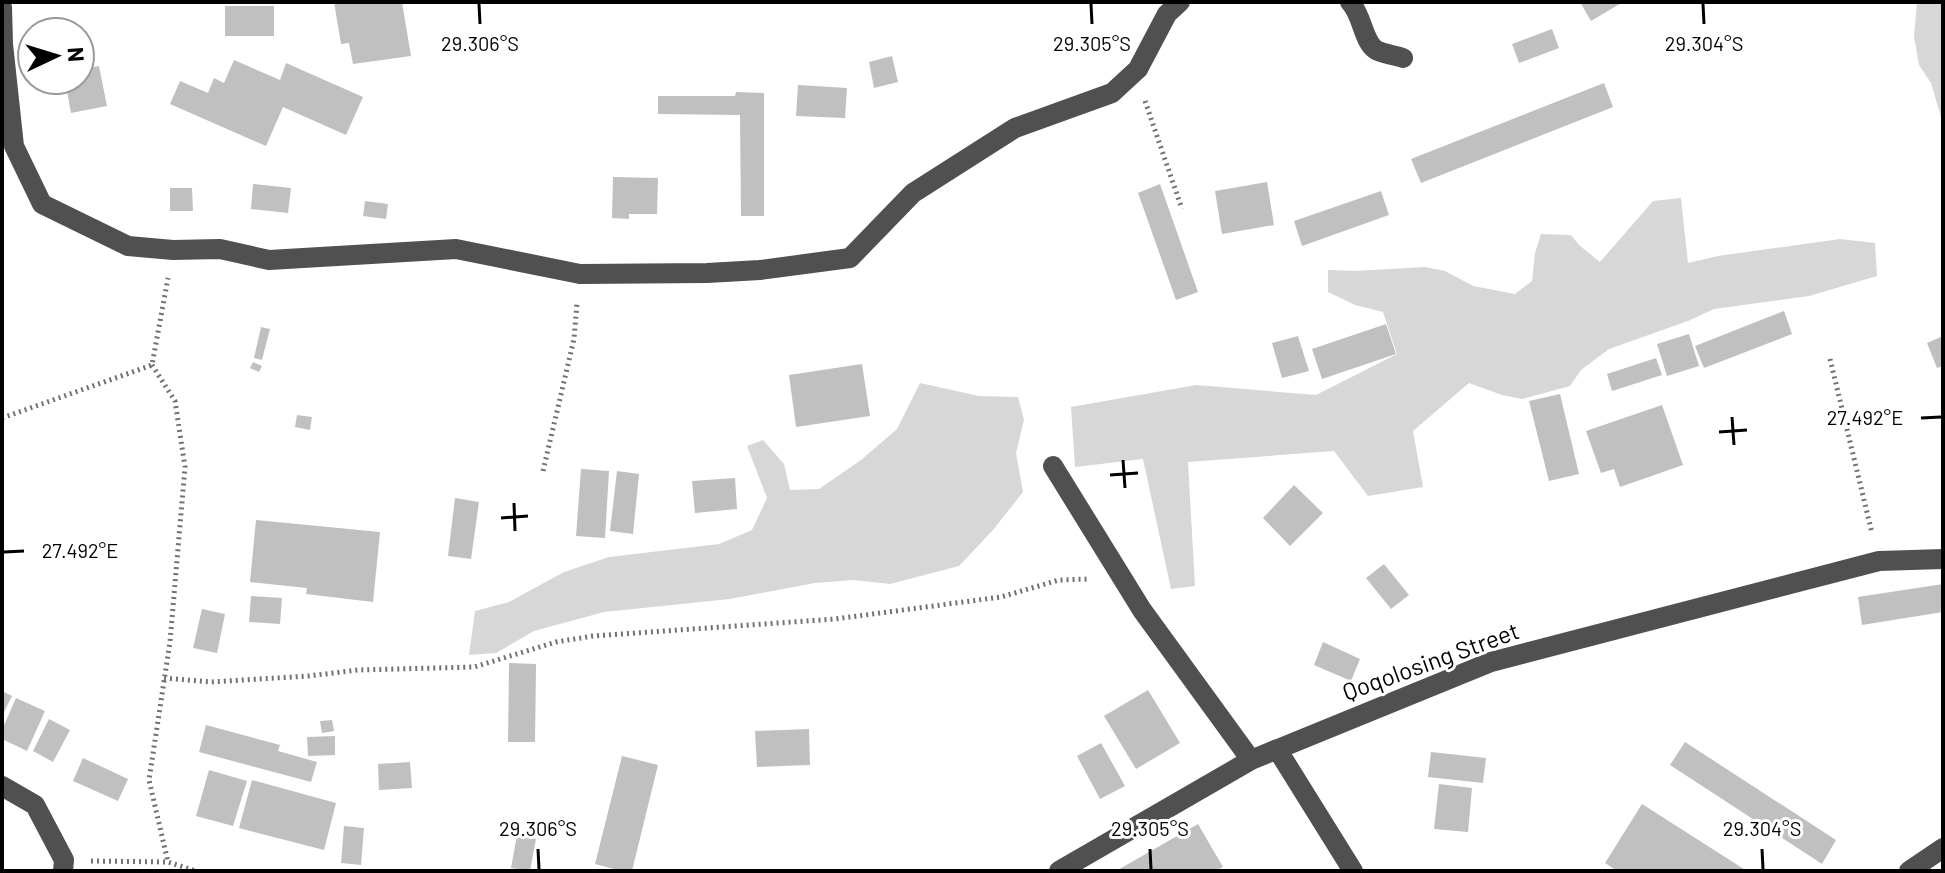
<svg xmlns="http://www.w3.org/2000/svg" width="1945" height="873" viewBox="0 0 1945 873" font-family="Barlow,sans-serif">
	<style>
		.green { fill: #d7d7d7 }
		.building { fill: #c0c0c0 }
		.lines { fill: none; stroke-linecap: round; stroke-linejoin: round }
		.path { stroke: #727272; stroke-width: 5; stroke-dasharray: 2 4; stroke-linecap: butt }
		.minor { stroke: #505050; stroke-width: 20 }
		.ticks { fill: none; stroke: #000; stroke-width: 3 }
		.labels { text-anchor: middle; stroke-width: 6; stroke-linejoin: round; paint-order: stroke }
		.street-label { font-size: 24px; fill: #000; stroke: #fff }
		.ticks-label { font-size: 20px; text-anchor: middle; fill: #000; stroke: #fff; stroke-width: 6; stroke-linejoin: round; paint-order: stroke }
	</style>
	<rect width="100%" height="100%" fill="#fff"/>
	<!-- green -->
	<path class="green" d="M1917,2H1943V124L1931,83L1919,65L1914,36Z
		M1681,198L1688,263L1718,256L1840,239L1875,243L1877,276L1809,296L1714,309L1688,321L1609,349L1581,370L1570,386L1522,399L1502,395L1469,383L1413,431L1423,487L1368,496L1334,451L1188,462L1195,586L1171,589L1143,459L1075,467L1071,407L1196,385L1316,395L1397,354L1383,312L1355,305L1328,292V270L1354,271L1425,267L1445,271L1473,286L1515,294L1532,281L1535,253L1541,234L1571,235L1579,245L1600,262L1653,201Z
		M920,383L979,396L1018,397L1024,420L1016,453L1023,492L993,530L959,566L890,584L853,580L815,583L730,599L604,612L534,631L496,653L469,655L475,611L509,602L564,572L609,557L719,544L752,530L767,498L747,446L763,440L784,464L790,490L819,489L861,460L897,429Z"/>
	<!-- building -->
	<path class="building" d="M334,2H402L411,56L353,64L349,43L341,44Z
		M1580,2H1623L1591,21Z
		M225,6H274V36H225Z
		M1552,29L1559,48L1519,63L1512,44Z
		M892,56L898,82L874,88L869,62Z
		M234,60L280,80L286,63L363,97L346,135L283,107L266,146L170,104L180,81L208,93L214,78L224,83Z
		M99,66L107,106L71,113L65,80H80V69Z
		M1604,83L1613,107L1421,183L1411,159Z
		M798,85L847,88L845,118L796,116Z
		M736,92L764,93V216H741L740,115L658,114V96H735Z
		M613,177L658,178L657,214H629V219L612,218Z
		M1267,182L1274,225L1222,234L1215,191Z
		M253,184L291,188L288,213L251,209Z
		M1160,184L1198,292L1176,300L1138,193Z
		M170,188H192L193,211H170Z
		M1381,191L1389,215L1302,246L1294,221Z
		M365,201L388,204L386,219L363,216Z
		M1784,311L1792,334L1704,368L1695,346Z
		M1386,324L1396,354L1322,379L1312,349Z
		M261,327L270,329L262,360L254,358Z
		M1689,334L1699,366L1667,376L1657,344Z
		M1298,336L1309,371L1282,378L1272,343Z
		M1943,336V366L1937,368L1927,343Z
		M1656,358L1662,375L1612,391L1607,374Z
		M253,362L262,366L259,372L250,368Z
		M862,364L870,416L796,427L789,375Z
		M1560,394L1579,474L1549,481L1529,401Z
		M1662,405L1683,465L1620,487L1614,469L1601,473L1586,431Z
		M297,415L312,417L310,430L295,427Z
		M581,469L609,471L605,538L576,536Z
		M617,471L639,474L633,534L610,531Z
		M735,478L737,509L695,513L692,481Z
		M1294,485L1323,513L1290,546L1263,518Z
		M455,498L479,502L471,559L448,556Z
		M256,520L380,532L373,602L306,594L307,588L250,582Z
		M1384,564L1409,595L1391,609L1366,578Z
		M1943,584V612L1862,625L1858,597Z
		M251,596L282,598L280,624L249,622Z
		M202,609L225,614L217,653L193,648Z
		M1323,642L1360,659L1351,681L1314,665Z
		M509,663L536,664L535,742H508Z
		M1148,690L1180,743L1136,769L1104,716Z
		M2,691L12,696L2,716Z
		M16,698L45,711L27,751L2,739V730Z
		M49,719L70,730L53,762L33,751Z
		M332,720L334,731L322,733L320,721Z
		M206,725L280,745L278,751L317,762L311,782L199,752Z
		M809,729L810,765L757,767L755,731Z
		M335,736V755L308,756L307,737Z
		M1685,742L1836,840L1822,864L1670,765Z
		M1101,743L1125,786L1100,799L1077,756Z
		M1431,752L1486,758L1483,783L1428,777Z
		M622,756L658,765L632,871H622L595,864Z
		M83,758L128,779L118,801L73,781Z
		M410,762L412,788L379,790L378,764Z
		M209,770L247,781L233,826L196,816Z
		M252,780L336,803L324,850L239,828Z
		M1439,784L1472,788L1468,832L1434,829Z
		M1642,804L1747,871H1617L1605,863Z
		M1198,824L1223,867L1215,871H1116Z
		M344,826L364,828L361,865L341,863Z
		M517,835L536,839L530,871L511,868Z"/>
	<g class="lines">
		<!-- path -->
		<path class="path" d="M1145,101L1182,209
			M1830,359L1872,533
			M152,365L175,401L185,467L170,642L149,780L168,862
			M2,418L152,365L168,278
			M543,471L574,339L577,303
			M164,678L211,682L308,676L358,670L474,667L556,642L593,636L835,619L1001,597L1059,580L1089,579
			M91,861L168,862L196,871"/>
		<!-- minor -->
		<path class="minor" d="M1350,2C1363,16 1363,42 1376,50C1383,54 1395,55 1403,58
			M2,7L3,44L14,146L42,204L128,246L173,250L220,249L269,260L456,249L580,274L707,273L760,270L850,258L913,193L1015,128L1112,93L1138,69L1167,14L1180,2
			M1053,466L1142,610L1251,760
			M1277,749L1353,871
			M2,786L35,805L64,860L63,871
			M1059,871L1251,760L1491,662L1879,561L1943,559
			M1909,871L1943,848"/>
	</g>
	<!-- ticks -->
	<path class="ticks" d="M479,4L480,24M1091,4L1092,24M1703,4L1704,24M1732,417L1734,445M1921,418L1941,417M1719,432L1747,430M1123,460L1125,488M1110,475L1138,473M514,503L515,531M501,518L528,516M4,552L24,551M538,849L539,869M1150,849L1151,869M1762,849L1763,869"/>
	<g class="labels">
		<!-- street labels -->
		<g class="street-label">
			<text transform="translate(1431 662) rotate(-20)" y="8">Qoqolosing Street</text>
		</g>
	</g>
	<g class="ticks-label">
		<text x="480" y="51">29.306°S</text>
		<text x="1092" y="51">29.305°S</text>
		<text x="1704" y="51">29.304°S</text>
		<text x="1865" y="425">27.492°E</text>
		<text x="80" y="558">27.492°E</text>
		<text x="538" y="836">29.306°S</text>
		<text x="1150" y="836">29.305°S</text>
		<text x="1762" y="836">29.304°S</text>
	</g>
	<!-- border -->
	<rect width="1945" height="873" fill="none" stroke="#000000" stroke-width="8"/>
	<!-- north arrow -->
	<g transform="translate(56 56) rotate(86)"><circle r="38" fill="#ffffff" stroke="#999999" stroke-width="2"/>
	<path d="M0-6L14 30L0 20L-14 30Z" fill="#000000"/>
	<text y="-12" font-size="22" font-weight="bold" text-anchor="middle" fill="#000000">N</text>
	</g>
</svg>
